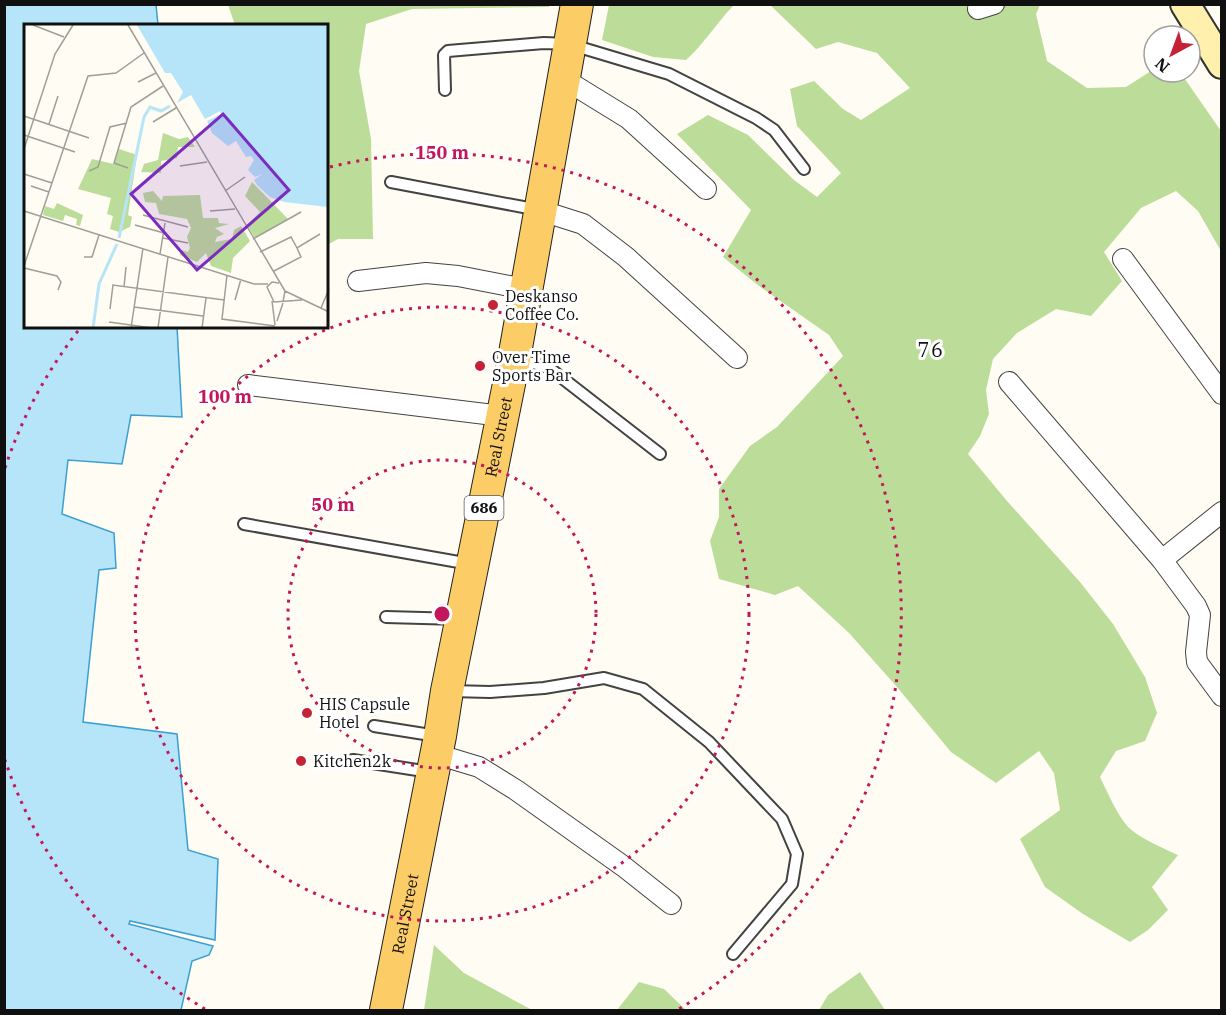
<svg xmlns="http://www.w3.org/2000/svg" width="1226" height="1015" viewBox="0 0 1226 1015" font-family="'IBM Plex Serif',serif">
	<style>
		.forest { fill: #bcdd99 }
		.water { fill: #b6e4f8; stroke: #3aa0d2; stroke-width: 1.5 }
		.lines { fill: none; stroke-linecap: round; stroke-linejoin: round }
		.lane-casing { stroke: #434343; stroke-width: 14 }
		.street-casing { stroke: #434343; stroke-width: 22 }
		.secondary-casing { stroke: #323232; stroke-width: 32 }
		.primary-casing { stroke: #212121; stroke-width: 34 }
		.lane { stroke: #fff; stroke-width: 10 }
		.street { stroke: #fff; stroke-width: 20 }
		.secondary { stroke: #fff0ae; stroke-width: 28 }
		.primary { stroke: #fccd66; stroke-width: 32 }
		.ring { fill: none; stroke: #c2185b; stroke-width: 3; stroke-dasharray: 3 6 }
		.poi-dot { fill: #c62235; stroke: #fff; stroke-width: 2 }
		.labels { text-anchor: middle; stroke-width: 6; stroke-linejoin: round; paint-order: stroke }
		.shield { fill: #fff; stroke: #585858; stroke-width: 1.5 }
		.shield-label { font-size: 15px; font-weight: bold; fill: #101010 }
		.poi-label { font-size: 16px; fill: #101010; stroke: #fff; text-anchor: start }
		.street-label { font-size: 16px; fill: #101010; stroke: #fff }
		.quarter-label { font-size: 20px; letter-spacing: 1.5px; fill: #101010; stroke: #fff }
		.inset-river { fill: none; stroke: #b6e4f8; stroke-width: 3 }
		.inset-road { fill: none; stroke: #9f9e98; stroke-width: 1.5 }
		.view { fill: #7b2cbf; fill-opacity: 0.15; stroke: #7b2cbf; stroke-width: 3 }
		.inset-edge { fill: none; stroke: #101010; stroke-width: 3 }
		.centre { fill: #c2185b; stroke: #fff; stroke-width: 3 }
		.ring-label { font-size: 18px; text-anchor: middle; font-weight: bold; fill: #c2185b; stroke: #fff; stroke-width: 6; stroke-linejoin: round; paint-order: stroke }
	</style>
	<rect width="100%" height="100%" fill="#fffcf3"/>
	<!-- forest -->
	<path class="forest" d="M769,4L1040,5L1036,14L1047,61L1087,88L1126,87L1154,69V72H1180L1221,131V251L1198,211L1176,191L1141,208L1104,252L1122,281L1091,316L1056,309L1017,333L993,359L986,390L989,414L980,436L968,454L1007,501L1080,582L1113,624L1145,677L1157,713L1145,741L1116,751L1100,777C1108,793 1116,813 1128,827C1139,838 1163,848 1178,855L1152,887L1168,910L1148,930L1130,942L1083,914L1045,887L1020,839L1060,810L1054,773L1039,751L996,783L951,752L897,687L849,633L798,586L775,595L719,579L710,541L719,517V489L750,446L777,427L843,356L829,335L759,286L723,257L751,210L677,134L708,115L748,135L794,180L817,197L841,173L797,126L790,89L814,81L843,109L861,120L910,88L877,53L838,42L816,49Z
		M228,5V4L549,5V7L412,9L366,24L359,71L371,139L373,239H338L327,245V26L235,25Z
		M609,5V4L734,5C717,22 705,43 686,60L653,57L602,40Z
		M434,945L464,973L532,1010H424Z
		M860,972L885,1010H819L828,995Z
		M639,982L664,989L686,1010H617Z"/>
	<!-- water -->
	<path class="water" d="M5,4L156,5L158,25L26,26V327H177L182,417L131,415L122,464L68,460L62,514L114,533L116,568L99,570L83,722L177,734L188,850L218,859L215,940L130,921L129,924L213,946L209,955L192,961L181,1010H5Z"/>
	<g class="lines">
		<defs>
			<path id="lane" d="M445,90L444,55L448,51L544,43L569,44L669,74L756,118L774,130L804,169
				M391,182L539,210
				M517,359L548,367L660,454
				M244,524L470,564
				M386,617L459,619
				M450,691L490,692L544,688L604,678L643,689L709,742L782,819L797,854L792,884L733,954
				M374,726L437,736
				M353,760L430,772"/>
			<path id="street" d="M978,9L994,4
				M564,79L629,119L706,189
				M539,210L583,224L626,257L737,358
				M1123,259L1222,394
				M358,281L426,273L458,276L525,289
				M1009,382L1162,560L1196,606L1200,615L1196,652L1197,662L1222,696
				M248,385L502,416
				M1162,560L1222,512
				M436,754L479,767L516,790L623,866L671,904"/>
			<path id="secondary" d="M1185,4L1222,64"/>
			<g id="primary">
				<path id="s1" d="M386,1010L440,736L447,691L514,359L577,4"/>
			</g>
		</defs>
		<!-- lane casing -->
		<use href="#lane" class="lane-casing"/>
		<!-- street casing -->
		<use href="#street" class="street-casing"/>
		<!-- secondary casing -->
		<use href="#secondary" class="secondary-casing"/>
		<!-- primary casing -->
		<use href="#primary" class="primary-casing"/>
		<!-- lane -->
		<use href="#lane" class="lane"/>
		<!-- street -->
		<use href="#street" class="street"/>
		<!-- secondary -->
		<use href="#secondary" class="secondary"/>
		<!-- primary -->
		<use href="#primary" class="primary"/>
	</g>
	<!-- distance rings -->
	<g class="ring">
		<circle cx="442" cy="614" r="154"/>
		<circle cx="442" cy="614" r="307"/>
		<path d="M205 1009A461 461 0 0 1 5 760M5 468A461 461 0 0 1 81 327M330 167A461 461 0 0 1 679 1009"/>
	</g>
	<!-- markers -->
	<g class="poi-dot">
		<circle cx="493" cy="305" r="6"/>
		<circle cx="480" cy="366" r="6"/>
		<circle cx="307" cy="713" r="6"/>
		<circle cx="301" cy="761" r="6"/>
	</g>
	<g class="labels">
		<!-- shield labels -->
		<rect class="shield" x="464.5" y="496" width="39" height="24" rx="4.5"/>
		<g class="shield-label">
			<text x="484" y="513">686</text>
		</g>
		<!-- poi labels -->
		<g class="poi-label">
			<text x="505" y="302">Deskanso<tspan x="505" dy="18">Coffee Co.</tspan></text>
			<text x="492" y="363">Over Time<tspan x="492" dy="18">Sports Bar</tspan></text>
			<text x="319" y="710">HIS Capsule<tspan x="319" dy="18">Hotel</tspan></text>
			<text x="313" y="767">Kitchen2k</text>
		</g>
		<!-- street labels -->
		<g class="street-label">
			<text dy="6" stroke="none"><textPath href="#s1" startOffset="584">Real Street</textPath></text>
			<text dy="6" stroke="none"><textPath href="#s1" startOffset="98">Real Street</textPath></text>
		</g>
		<!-- quarter labels -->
		<g class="quarter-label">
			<text x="931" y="357">76</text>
		</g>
	</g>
	<!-- overview -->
	<g transform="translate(24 24)">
		<rect width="304" height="304" fill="#fffcf3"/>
		<path d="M139,109L155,115L164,113L171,123H154L153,134L137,137V149L117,148L120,140L134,136ZM95,125L113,131L104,191L108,193L106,203L95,208L86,205L89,192L83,190L87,174L54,165L68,135L90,140ZM228,158L264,195L231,214L223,201L236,188L221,172ZM129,167L138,177L139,172L176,171L179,194H194L195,199L205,200L191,204L200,210L193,213L191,218L208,215L210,206L217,202L226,217L209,234L207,249L187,242L182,229L173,238L156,231L157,226L164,228L166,224L163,213L167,204L163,195L135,190L132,179L121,178L119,169ZM33,179L59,191L56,202L52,201L53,195L41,191L39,197L19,191L21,182L30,185Z" fill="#bcdd99"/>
		<path d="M113,1H304V183L260,178L246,173L233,161L230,156L238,150L231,153L224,146L230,136L227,132L222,133L212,117L204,122L188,109L183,97L197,90L196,87L181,95L167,71L153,79L159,68L147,49H141Z" fill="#b6e4f8"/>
		<path class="inset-river" d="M95,214L120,93L126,83L137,87L146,82M69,304L75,260L93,220"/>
		<path class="inset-road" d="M9,1L40,13M104,1L261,267L259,278M114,58L132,49M0,92L65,114M129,98L152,84M25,100L34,72M0,111L51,128M0,125L31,30L49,1M156,142L183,138M104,144L90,139L107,83L139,62M65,147L74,143L86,103L103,99M0,150L28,159M7,162L25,168M201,167L221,153M0,187L230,260H244M186,187L211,185M119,191L164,203M111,201L140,209M139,214L164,219M229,215L277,188M236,228L267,213L273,224L296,210M136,230L141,199M60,233H68L75,211M0,242L64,52L92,49L120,29M0,244L33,252L37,258L34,266M250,247L277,233L273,224M203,251L198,295L251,302M255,259L248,258L243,263L250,278L278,276M100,263L102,243M261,267L305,288M211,276L217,255M248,277L251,301M110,283L179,292M297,284L305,265M86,285L89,261L200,276M253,297L259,279M85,298L128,304M107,304L119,224M134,304L144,233M178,304L182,274"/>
		<path class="view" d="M199,90L265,166L173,246L107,170Z"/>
		<rect width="304" height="304" class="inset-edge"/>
	</g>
	<circle cx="442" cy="614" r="9" class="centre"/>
	<g class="ring-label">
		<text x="442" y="159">150 m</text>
		<text x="225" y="403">100 m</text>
		<text x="333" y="511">50 m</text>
	</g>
	<!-- border -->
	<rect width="1226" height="1015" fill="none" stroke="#101010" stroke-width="12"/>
	<!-- north arrow -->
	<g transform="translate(1172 54) rotate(221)"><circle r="28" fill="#ffffff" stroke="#9f9f9f" stroke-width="1.5"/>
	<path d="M0-4.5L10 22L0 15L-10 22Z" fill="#c62235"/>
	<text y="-9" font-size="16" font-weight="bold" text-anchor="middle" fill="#101010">N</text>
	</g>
</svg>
